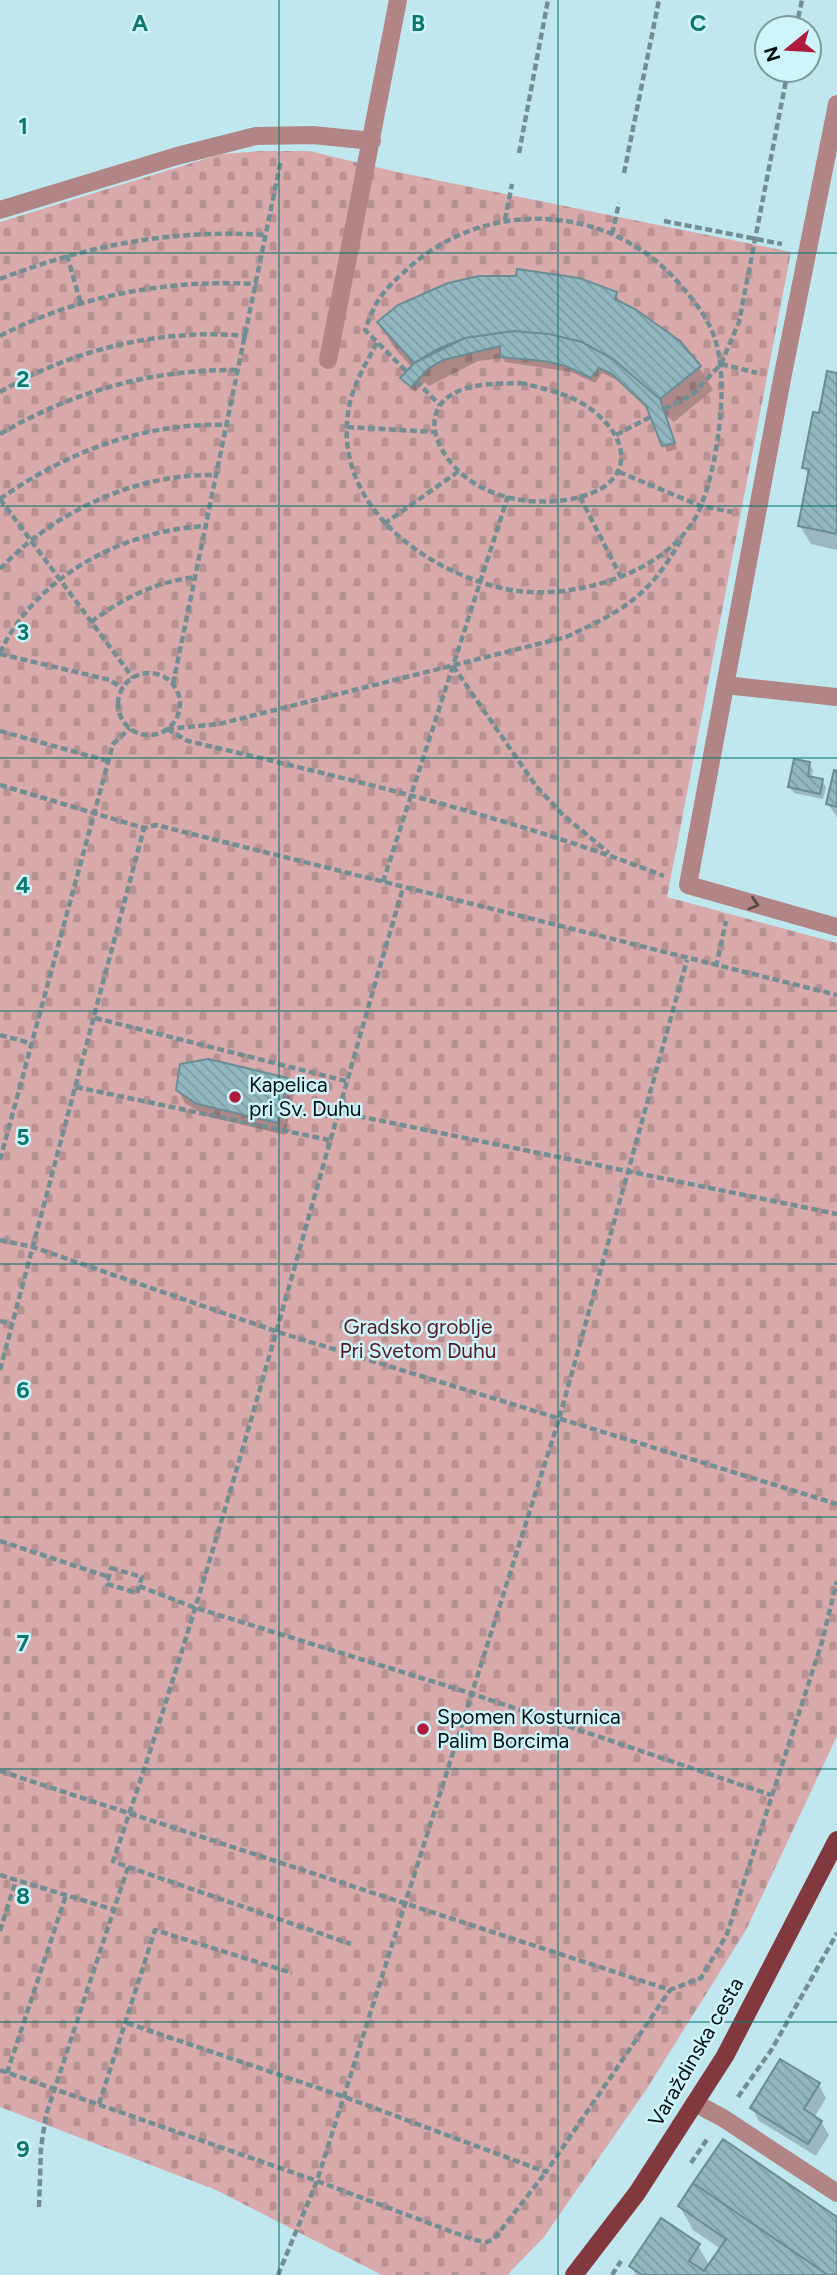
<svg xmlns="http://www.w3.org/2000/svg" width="837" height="2275" viewBox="0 0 837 2275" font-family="Figtree,sans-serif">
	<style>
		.cemetery { fill: url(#cemetery-stones) }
		.shadow { fill: #0003 }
		.building { fill: url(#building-back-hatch); stroke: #698d93; stroke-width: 2 }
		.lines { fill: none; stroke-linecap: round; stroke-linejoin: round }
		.path { stroke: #738e93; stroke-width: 4.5; stroke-dasharray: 7 3.5; stroke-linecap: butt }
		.minor { stroke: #b18586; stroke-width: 18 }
		.major { stroke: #82383f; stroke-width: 18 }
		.oneway { stroke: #5a4a4b }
		.grid { fill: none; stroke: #0f766e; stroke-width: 2; stroke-opacity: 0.55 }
		.poi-dot { fill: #af1b3a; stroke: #cef5fc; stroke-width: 2.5 }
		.labels { text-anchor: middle; stroke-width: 5; stroke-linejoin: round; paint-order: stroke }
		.poi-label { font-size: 21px; fill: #020e10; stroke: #cef5fc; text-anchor: start }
		.park-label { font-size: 21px; fill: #551920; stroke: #cef5fc }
		.street-label { font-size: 21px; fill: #020e10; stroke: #cef5fc }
		.grid-label { font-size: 23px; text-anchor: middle; font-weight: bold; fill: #0f766e; stroke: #cef5fc; stroke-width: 5; stroke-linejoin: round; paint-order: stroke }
	</style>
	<defs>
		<pattern id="cemetery-stones" width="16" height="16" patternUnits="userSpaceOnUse" patternTransform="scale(1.75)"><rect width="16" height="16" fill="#d8aaac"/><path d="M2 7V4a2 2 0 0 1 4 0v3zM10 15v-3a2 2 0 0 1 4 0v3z" fill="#b89193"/></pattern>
		<pattern id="building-back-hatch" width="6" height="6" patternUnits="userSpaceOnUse" patternTransform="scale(1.75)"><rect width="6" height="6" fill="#92b7be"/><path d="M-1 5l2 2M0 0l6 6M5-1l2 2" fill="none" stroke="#7c9ca2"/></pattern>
	</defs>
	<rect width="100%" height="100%" fill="#c1e7ee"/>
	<!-- cemetery -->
	<path class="cemetery" d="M262,151H309L397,172L791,252L667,897L837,943V1736L746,1930L646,2090L544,2237L507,2275H382L216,2190L0,2107V222L221,154Z"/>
	<!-- shadow -->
	<path class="shadow" d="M616,294L621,304L699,367L713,390L674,422L665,414L677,449L667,452L650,411L617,380L602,373L595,383L571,372L505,362L503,358L478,361L429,386L425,382L415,392L402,378L412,368L393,346L379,323Z
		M837,374V550L811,544L800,526L809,476L804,467Z
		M809,764L813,770L811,779L822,781L826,787L823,799L794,793L790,787Z
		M837,773V817L828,804Z
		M287,1080L294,1093L285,1135L206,1116L185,1103L178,1090Z
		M819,2085L826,2098L814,2118L821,2122L829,2135L816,2156L759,2121L752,2108Z
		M680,2207L837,2219V2275H636L631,2266L698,2246L710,2266L721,2249L693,2230Z"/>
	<!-- building -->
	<path class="building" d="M517,269L579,278L617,292L615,299L635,309L680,341L701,366L660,399L613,359L582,342L549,334L513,331L465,338L414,363L377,322L398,305L448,283L479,276H516Z
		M513,331L549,334L582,342L613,359L660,399L675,443L662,446L646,406L612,374L599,368L591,378L566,366L544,361L500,357V346L443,360L428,369L411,387L400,378L414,363L438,349L465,338Z
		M827,371L837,373V534L798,526L809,469L802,468L813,412L819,413Z
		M794,759L810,762L808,776L823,779L820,794L788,787Z
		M834,770L837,771V807L826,804Z
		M208,1059L288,1078L278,1123L197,1104L176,1090L180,1064Z
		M780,2059L820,2083L804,2109L822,2121L808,2144L750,2108Z
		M723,2139L837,2217V2275H828L693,2183Z
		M693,2183L828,2275H642L629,2266L661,2218L700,2244L689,2261L704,2271L726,2239L678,2206Z"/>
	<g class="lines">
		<!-- path -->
		<path class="path" d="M796,28L802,0
			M519,153L548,0
			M624,173L659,0
			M505,220L512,184
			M664,221L782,244
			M612,234L619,203
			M67,255L81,304
			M0,279C87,245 173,229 266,235
			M0,336C78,295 170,279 257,284
			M377,343C365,365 351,388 348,413C335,505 422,569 501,588C568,604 674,574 701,506C718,463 730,380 714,336C707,317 695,302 682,287C615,205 492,196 412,265C385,289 377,296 365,330L406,371
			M721,364L757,373
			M416,381L440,405
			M520,383C542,388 566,393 585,405C635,438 636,487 571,499C540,505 502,501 474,483C438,461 410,405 467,388C484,383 503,384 520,383Z
			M0,392C73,349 162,328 247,336
			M664,409L692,395L721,364L739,322L788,70
			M347,427L434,432
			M0,434C76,390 153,369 240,370
			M616,435L652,416
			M619,472L701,506L732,512
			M580,497L621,577
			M0,499C68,451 145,422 229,425
			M0,499L133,678
			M384,524L459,471
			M0,569C56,510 137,473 218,475
			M91,622C123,598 157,581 197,577
			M0,653C35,576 126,529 208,526
			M0,654L110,680L123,689
			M453,666L536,786L563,815L609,853
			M118 704a31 31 0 1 1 62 0a31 31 0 1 1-62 0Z
			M173,684L281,160
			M167,729L219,724L566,637C621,612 650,596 680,541
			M167,729L188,741C349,779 510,816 664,876
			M0,731L108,761
			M0,785L144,828L156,825L837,995
			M383,882L508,496
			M716,967L726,921
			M95,1018L346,1081
			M0,1035L30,1043
			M76,1087L329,1140
			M338,1112L837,1214
			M0,1160L113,744L130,728
			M0,1240L33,1247L278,1332L837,1504
			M0,1321L12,1324
			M0,1370L144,828
			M0,1541L109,1577
			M111,1568L142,1577L137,1593L107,1584Z
			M139,1586L193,1607L470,1693L771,1795
			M0,1771L670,1990L701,1978L727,1934L822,1642L837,1581
			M128,1867L351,1944
			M0,1875L115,1910
			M0,1931L16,1880
			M127,2023L342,2096L546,2172L670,1990
			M0,2070L317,2181L474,2240L487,2242L494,2239L546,2172
			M7,2073L66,1895
			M738,2097L772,2049L837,1933
			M99,2104L155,1930L292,1973
			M691,2163L708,2138
			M39,2207L41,2148L46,2115L128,1867L113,1861C224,1541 307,1212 403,888
			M278,2275L317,2181L559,1419L687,960
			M612,2275L621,2261"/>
		<!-- minor -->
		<path class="minor" d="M837,104L782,379L688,885L837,927
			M0,210L177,156L256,136L313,135L372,141
			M328,360L398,0
			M725,685L837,697
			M695,2103L723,2118L837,2193"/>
		<!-- major -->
		<path class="major" d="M574,2275L637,2193L725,2056L837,1840"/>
	</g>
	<!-- one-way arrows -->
	<defs><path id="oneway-chevron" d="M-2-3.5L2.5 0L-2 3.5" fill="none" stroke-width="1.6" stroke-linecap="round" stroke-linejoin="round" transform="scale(1.75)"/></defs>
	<use class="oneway" href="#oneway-chevron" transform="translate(754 904) rotate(16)"/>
	<!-- grid -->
	<path class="grid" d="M279,0V2275M558,0V2275M0,253H837M0,506H837M0,758H837M0,1011H837M0,1264H837M0,1517H837M0,1769H837M0,2022H837"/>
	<!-- markers -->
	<g class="poi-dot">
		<circle cx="235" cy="1097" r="7"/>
		<circle cx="423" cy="1729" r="7"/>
	</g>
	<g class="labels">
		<!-- poi labels -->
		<g class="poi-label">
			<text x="249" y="1092">Kapelica<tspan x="249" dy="24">pri Sv. Duhu</tspan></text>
			<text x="437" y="1724">Spomen Kosturnica<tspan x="437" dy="24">Palim Borcima</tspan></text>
		</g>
		<!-- park labels -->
		<g class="park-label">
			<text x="418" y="1334">Gradsko groblje<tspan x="418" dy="24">Pri Svetom Duhu</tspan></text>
		</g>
		<!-- street labels -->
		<g class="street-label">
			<text transform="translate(696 2052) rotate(-60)" y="7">Varaždinska cesta</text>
		</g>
	</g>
	<g class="grid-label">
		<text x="140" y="31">A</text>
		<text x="418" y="31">B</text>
		<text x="698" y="31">C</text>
		<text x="23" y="134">1</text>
		<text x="23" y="387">2</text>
		<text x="23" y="640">3</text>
		<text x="23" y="893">4</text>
		<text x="23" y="1145">5</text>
		<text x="23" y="1398">6</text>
		<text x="23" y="1651">7</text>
		<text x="23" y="1904">8</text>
		<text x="23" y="2157">9</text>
	</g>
	<!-- north arrow -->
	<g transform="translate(788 49) rotate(252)"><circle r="33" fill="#cef5fc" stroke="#7c999e" stroke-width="2"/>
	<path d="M0-5L12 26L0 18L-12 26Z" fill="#af1b3a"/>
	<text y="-10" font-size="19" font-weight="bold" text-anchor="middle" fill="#020e10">N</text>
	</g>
</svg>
